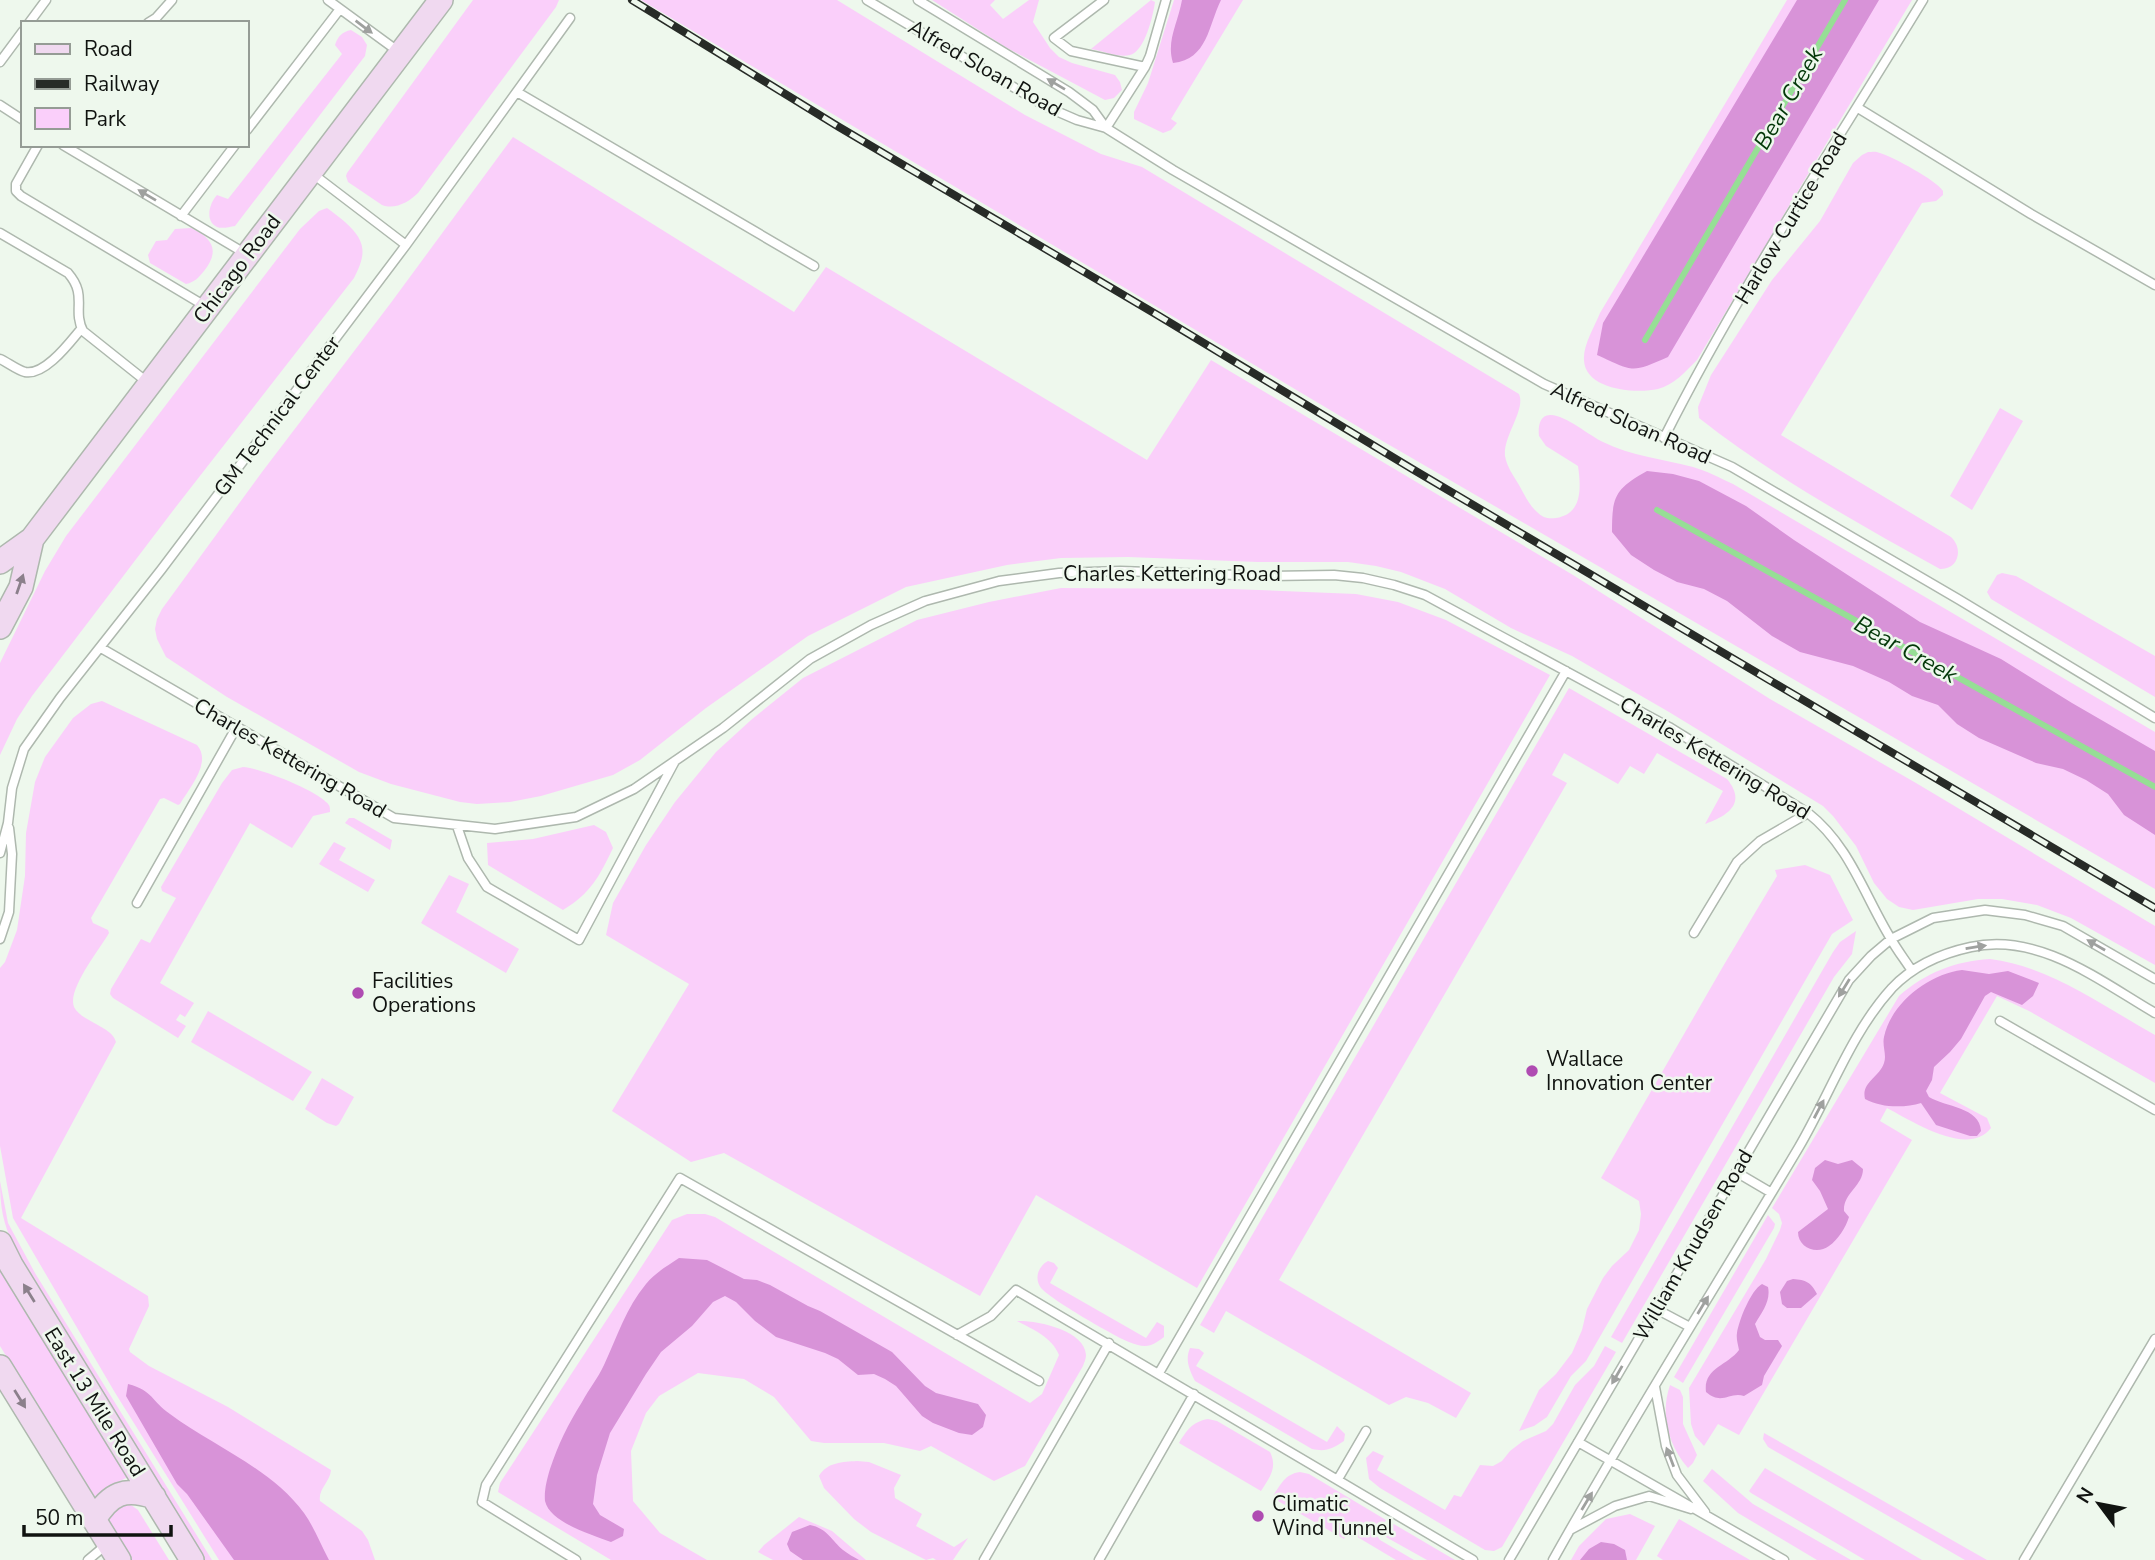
<svg xmlns="http://www.w3.org/2000/svg" width="2155" height="1560" viewBox="0 0 2155 1560" font-family="'Nunito Sans',sans-serif">
	<style>
		.green { fill: #facffa }
		.forest { fill: #d893d8 }
		.lines { fill: none; stroke-linecap: round; stroke-linejoin: round }
		.stream { stroke: #96de95; stroke-width: 6 }
		.service-casing { stroke: #aeb8ae; stroke-width: 11 }
		.secondary-casing { stroke: #aeb8ae; stroke-width: 26 }
		.service { stroke: #fff; stroke-width: 8 }
		.secondary { stroke: #f0d9f0; stroke-width: 23 }
		.rail-casing { stroke: #272b27; stroke-width: 8 }
		.rail { stroke: #eef8ed; stroke-width: 5; stroke-dasharray: 16; stroke-linecap: butt }
		.oneway { fill: #9fa19f }
		.oneway2 { fill: #8b808b }
		.poi-dot { fill: #af4cb2; stroke: #eef8ed; stroke-width: 2.5 }
		.labels { text-anchor: middle; stroke-width: 5; stroke-linejoin: round; paint-order: stroke }
		.street-label { font-size: 21px; fill: #101310; stroke: #eef8ed }
		.poi-label { font-size: 21px; fill: #101310; stroke: #eef8ed; text-anchor: start }
		.water-label { font-size: 23px; font-style: italic; fill: #033809; stroke: #eef8ed }
	</style>
	<rect width="100%" height="100%" fill="#eef8ed"/>
	<!-- green -->
	<path class="green" d="M473,0H559L556,7L418,193C409,202 395,210 382,205L348,182L346,176L347,173Z
		M641,0H837L1025,115L1101,154L1142,167L1519,394C1526,410 1503,436 1505,456C1507,467 1513,475 1519,485C1524,494 1529,505 1537,512C1543,518 1548,519 1556,518C1583,514 1581,487 1578,466L1546,446L1539,436C1538,428 1539,415 1550,415C1564,414 1590,436 1603,442C1631,456 1663,459 1693,467C1707,471 1720,478 1733,484L2155,732V889L1367,432Z
		M932,0H995L990,5L1003,19L1029,0H1039L1033,22L1050,48L1059,57L1072,63L1115,75L1120,82L1122,90L1114,98L1105,100L1007,48Z
		M1151,0L1155,2C1153,16 1145,51 1130,55C1119,58 1103,51 1091,49Z
		M1174,0H1243L1171,119L1177,123L1171,130L1163,133L1134,119V112L1148,83Z
		M1787,0H1912L1697,360C1686,371 1674,385 1658,389C1636,394 1585,390 1584,360C1583,345 1594,328 1600,313Z
		M351,30L362,37L367,45L365,56L235,226C229,227 222,229 217,227C204,221 210,202 217,195L228,199L342,54L335,45C338,36 342,32 351,30Z
		M513,137L794,312L826,267L1147,460L1211,360L1573,575L1770,699L1916,783L2155,926V965L2071,918L2037,905L2002,899H1978L1913,910L1899,907L1887,899L1874,883L1856,846L1833,816L1823,806L1669,712L1572,656L1511,628L1445,589L1401,572L1376,566L1348,562H1258L1128,557L1061,558L1007,565L906,587L808,636L706,708L640,760L613,775L541,796L510,802L477,804L460,802L391,784L359,772L227,697L166,657L157,639L155,629L157,619L162,609L262,472L390,304Z
		M1868,152C1873,152 1875,151 1880,153C1893,157 1936,180 1943,191V195L1936,201L1922,203L1781,435L1951,537C1964,549 1958,570 1940,569C1857,523 1774,477 1699,418L1698,407L1711,375L1772,280L1820,221L1853,163L1862,155Z
		M327,208C333,212 339,217 345,222C366,241 367,253 354,278L175,508L32,696L17,719L0,755V663L45,571L66,536L300,229L319,211Z
		M191,228C213,238 220,251 204,271C198,278 195,282 186,284L150,263L148,255L156,241L167,240L175,229Z
		M2000,408L2023,421L1972,510L1950,496Z
		M2002,573L2016,576L2155,656V697L1991,599L1987,592L1997,575Z
		M1061,588L1232,589L1356,594L1398,602L1446,620L1550,675L1197,1288L1036,1195L980,1296L724,1153L691,1162L612,1111L689,984L606,935L613,903L646,845L675,802L716,752L751,720L803,678L917,620L989,602Z
		M1569,688L1727,779C1747,803 1728,816 1705,824L1723,791L1657,753L1644,774L1630,766L1618,784L1564,753L1552,775L1567,783L1279,1280L1471,1393L1456,1418L1428,1403L1406,1397L1389,1405L1226,1311L1214,1333L1200,1325Z
		M102,701L197,745C212,762 190,787 180,804L178,805L164,798L160,799L91,918L93,923L108,930L109,933C100,949 67,989 74,1007C78,1015 89,1020 96,1024C104,1029 113,1032 116,1042L21,1218L148,1296L149,1306L129,1349L130,1352L149,1366L228,1407L331,1470C330,1482 318,1489 320,1501L362,1531L368,1540L375,1560H219L114,1391L13,1218L0,1146V968L5,962L17,930L25,876L26,833L35,782L45,757L73,718L91,704Z
		M243,767C260,768 315,790 326,802C330,805 330,807 330,812L313,816L292,848L250,823L160,983L194,1003L185,1017L180,1014L176,1020L186,1026L178,1038L113,998L110,994L111,989L141,939L150,943L176,898L162,891L161,887L222,783L232,770Z
		M349,818H354L392,840L390,850L345,823Z
		M594,825L606,832L613,848C599,877 591,893 563,910L488,865L487,843L533,839Z
		M334,842L346,848L339,860L375,880L368,892L319,864Z
		M1805,865L1830,875L1853,920L1832,934L1586,1361L1571,1376L1547,1417L1534,1426L1519,1431L1539,1390L1556,1374L1572,1353L1582,1330L1587,1309L1603,1278L1612,1266L1629,1250L1639,1230L1641,1214L1639,1201L1601,1178L1725,963L1777,876L1775,870Z
		M449,875L469,884L456,912L519,949L506,973L421,923Z
		M1856,931L1852,954L1834,977L1622,1343L1611,1337L1833,952L1840,942Z
		M1990,959C2049,966 2103,1006 2155,1035V1083L2029,1011L1997,996L1940,1093L1987,1118L1991,1128C1968,1158 1912,1121 1887,1108L1880,1121L1912,1140L1739,1435L1718,1424L1704,1446L1695,1436L1691,1424L1689,1388L1766,1259L1780,1230L1782,1223L1779,1214L1772,1208L1899,996C1925,973 1955,961 1990,959Z
		M208,1011L312,1072L293,1101L191,1042Z
		M322,1078L354,1097L339,1124L336,1126L327,1123L305,1109Z
		M0,1181L8,1223L35,1273L212,1560H205L14,1246C3,1224 0,1206 0,1181Z
		M687,1214H705L715,1217L1030,1403L1042,1394L1059,1355C1052,1337 1032,1329 1017,1321C1036,1320 1085,1330 1086,1355C1086,1359 1084,1363 1083,1366L1025,1466L994,1481L931,1446L920,1451L884,1443H824L811,1441L774,1397L744,1379L698,1373L659,1396L646,1413L631,1451L633,1501L660,1533L707,1560H611L498,1492L500,1483L672,1220Z
		M1768,1215L1775,1224L1774,1228L1683,1383L1674,1377Z
		M1048,1261L1054,1263L1058,1268L1050,1283L1146,1338L1157,1322L1164,1326V1337C1159,1341 1152,1346 1145,1346C1140,1346 1134,1344 1129,1342C1114,1336 1050,1299 1041,1288C1034,1279 1038,1266 1048,1261Z
		M0,1265L128,1477L114,1484L98,1497L92,1495L0,1346Z
		M1605,1346L1616,1352L1502,1547L1494,1551L1485,1550L1380,1488L1369,1479L1366,1458L1373,1451L1384,1456L1377,1470L1445,1510L1454,1495L1461,1497L1480,1465L1493,1466L1502,1461L1510,1451L1523,1441L1546,1431L1553,1424L1575,1385L1594,1366Z
		M1190,1348L1199,1349L1204,1353L1196,1366L1327,1442L1337,1426L1345,1434L1344,1441C1332,1449 1326,1452 1312,1449L1195,1381C1189,1369 1185,1360 1190,1348Z
		M1670,1385L1680,1390L1683,1397V1424L1697,1455L1693,1463L1688,1468C1668,1445 1660,1414 1670,1385Z
		M1208,1419L1217,1421L1270,1452C1278,1468 1269,1478 1261,1491L1179,1443C1187,1430 1192,1422 1208,1419Z
		M1764,1433L1987,1560H1965L1768,1447L1763,1439Z
		M857,1461L869,1462L901,1475L894,1488L895,1498L922,1514L916,1526L954,1547L968,1538L953,1560H936L933,1558L926,1560L871,1532L854,1519L824,1488L819,1476C827,1462 843,1462 857,1461Z
		M1765,1468L1922,1560H1865L1751,1493L1749,1491Z
		M1712,1469L1753,1504L1851,1560H1817L1738,1513L1703,1481Z
		M1300,1472L1309,1474L1386,1520L1377,1536L1380,1540L1414,1560H1396L1349,1532L1344,1539L1278,1501L1279,1499L1273,1496C1281,1484 1285,1474 1300,1472Z
		M123,1504L131,1505L138,1510L169,1560H131C125,1550 107,1527 110,1516C112,1511 119,1507 123,1504Z
		M1630,1514L1655,1526L1636,1560H1571L1579,1546L1606,1519Z
		M799,1517L832,1531L866,1560H773L758,1552L764,1545Z
		M1679,1519L1750,1560H1663L1657,1556Z
		M1392,1523L1455,1560H1427L1384,1536Z"/>
	<!-- forest -->
	<path class="forest" d="M1182,0H1221C1208,26 1208,59 1173,63C1166,41 1178,23 1182,0Z
		M1797,0H1879L1668,357C1630,374 1633,371 1597,355L1603,323Z
		M1647,471L1673,474L1699,481L1746,506L1794,540L1920,622L2001,659L2072,703L2155,751V835L2124,815L2108,794L2086,780L2063,769L2036,763L1979,738L1957,724L1938,705L1912,696L1889,682L1853,666L1800,652L1772,636L1727,601L1704,589L1677,582L1654,570L1631,555L1612,532C1612,496 1615,489 1647,471Z
		M1962,970L1989,974L2008,971L2039,983L2033,996L2022,1005L1991,992L1985,996L1961,1039L1950,1052L1934,1067L1932,1080L1926,1091L1929,1097C1945,1107 1980,1107 1981,1131L1977,1136H1970L1936,1125L1921,1103C1905,1108 1881,1108 1865,1099C1861,1082 1879,1078 1884,1063C1887,1055 1882,1046 1884,1037C1891,1003 1929,974 1962,970Z
		M1825,1160L1838,1164L1852,1160L1863,1169C1863,1186 1843,1193 1844,1211L1849,1217C1846,1227 1838,1240 1829,1246C1817,1255 1798,1248 1798,1232L1828,1209L1820,1191L1812,1180L1815,1168Z
		M679,1258L707,1260L744,1279L757,1280L770,1285L808,1306L820,1311L892,1352L925,1386L936,1393L978,1404L986,1415L983,1427L972,1435L959,1433L933,1423L922,1416L896,1386L885,1379L874,1374L858,1375L838,1359L825,1353L776,1337L755,1321L736,1302L725,1296L713,1302L692,1326L661,1352L646,1374L610,1433L597,1475L593,1504L600,1515L624,1529L623,1536L611,1542C593,1535 550,1523 545,1501C544,1491 547,1479 550,1469C558,1445 568,1424 582,1402C589,1389 598,1378 604,1365C617,1337 626,1308 646,1284C655,1273 667,1266 679,1258Z
		M1793,1279C1806,1280 1811,1282 1817,1294L1801,1308H1787L1782,1304L1780,1292L1787,1281Z
		M1762,1284L1768,1287C1771,1301 1762,1312 1755,1324L1760,1337L1765,1340H1778L1782,1346L1764,1376L1762,1385L1744,1396C1730,1391 1722,1406 1706,1392C1703,1368 1727,1366 1739,1350C1738,1344 1736,1339 1737,1333C1739,1320 1751,1290 1762,1284Z
		M128,1384C154,1391 151,1401 170,1414C213,1446 271,1468 304,1513C314,1527 321,1545 329,1560H234L187,1494L177,1484L126,1396Z
		M810,1525C827,1528 832,1541 843,1550C848,1554 854,1557 859,1560H803L790,1551L787,1544L792,1532Z
		M1601,1542L1614,1544L1625,1550L1627,1560H1580L1589,1549Z"/>
	<g class="lines">
		<!-- stream -->
		<path class="stream" d="M1645,340L1845,0
			M1657,510L2155,787"/>
		<defs>
			<path id="service" d="M328,0L399,52
				M867,0L1047,107L1077,120L1106,128L1173,170L1544,384L1732,467L1958,599L2155,718
				M918,0L1069,92L1093,110L1106,128
				M1104,0L1054,38L1071,51L1145,67
				M29,23L46,0
				M148,23L156,18L172,0
				M0,62L23,31
				M517,92L814,266
				M0,105L23,120
				M1858,108L2031,214L2155,285
				M1106,128L1145,67L1150,56L1166,0
				M247,130L340,9
				M38,145L16,184V191L21,196L205,306
				M63,145L246,254
				M313,174L406,245
				M181,216L235,145
				M0,233L68,273C88,296 72,309 83,331L147,382
				M0,359C7,362 17,370 25,372C45,376 70,342 81,329
				M1664,438C1740,287 1835,145 1923,0
				M101,648L394,818L495,829L576,817L634,789L723,728L810,659L871,625L925,601L999,581L1059,573L1120,571L1269,576L1334,575L1363,578L1394,585L1425,595L1669,727L1808,813C1850,846 1864,895 1891,939C1897,950 1905,960 1912,971
				M457,826L468,858L487,887L579,940L675,761
				M0,853L8,823L12,788L24,749L60,698L161,570L406,245L570,18
				M137,903L236,728
				M1694,933L1737,862L1760,841L1808,813
				M0,939L9,912L12,854L9,828
				M2000,1021L2155,1110
				M1736,1172L1770,1192
				M1656,1309L1690,1327
				M957,1335L991,1316L1016,1290L1473,1560
				M1159,1373L1566,671
				M1655,1387L1666,1446L1677,1475L1705,1512
				M1578,1442L1784,1560
				M1338,1479L1366,1431
				M1570,1530L1615,1506L1649,1496L1691,1509
				M88,1560L106,1545
				M576,1560L482,1502L486,1485L680,1178L1039,1381
				M984,1560L1109,1343
				M1099,1560L1194,1394
				M1509,1560L1849,980L1871,956L1891,939L1933,918L1985,910L2025,915L2063,926L2155,979
				M1553,1560C1631,1420 1717,1285 1799,1147C1830,1094 1851,1033 1892,988C1913,966 1943,953 1971,947C2039,932 2100,981 2155,1013
				M2024,1560L2155,1339"/>
			<path id="secondary" d="M0,562L32,539L441,0
				M0,627L21,587L32,539
				M0,1243L11,1265L192,1560
				M0,1367L119,1560
				M94,1520C110,1493 125,1487 154,1497"/>
		</defs>
		<!-- service casing -->
		<use href="#service" class="service-casing"/>
		<!-- secondary casing -->
		<use href="#secondary" class="secondary-casing"/>
		<!-- service -->
		<use href="#service" class="service"/>
		<!-- secondary -->
		<use href="#secondary" class="secondary"/>
		<defs>
			<path id="rail" d="M632,0L839,127L1159,316L1414,470L2155,908"/>
		</defs>
		<!-- rail casing -->
		<use href="#rail" class="rail-casing"/>
		<!-- rail -->
		<use href="#rail" class="rail"/>
	</g>
	<!-- one-way arrows -->
	<defs><path id="oneway-solid" d="M-6-.8H1V-3.2L6.5 0L1 3.2V.8H-6Z" transform="scale(1.75)"/></defs>
	<g class="oneway">
		<use href="#oneway-solid" transform="translate(364 27) rotate(37)"/>
		<use href="#oneway-solid" transform="translate(1056 84) rotate(-149)"/>
		<use href="#oneway-solid" transform="translate(147 195) rotate(-149)"/>
		<use href="#oneway-solid" transform="translate(2096 945) rotate(-150)"/>
		<use href="#oneway-solid" transform="translate(1976 947) rotate(-9)"/>
		<use href="#oneway-solid" transform="translate(1844 988) rotate(122)"/>
		<use href="#oneway-solid" transform="translate(1819 1109) rotate(-62)"/>
		<use href="#oneway-solid" transform="translate(1703 1305) rotate(-59)"/>
		<use href="#oneway-solid" transform="translate(1617 1375) rotate(120)"/>
		<use href="#oneway-solid" transform="translate(1670 1457) rotate(-111)"/>
		<use href="#oneway-solid" transform="translate(1587 1501) rotate(-59)"/>
	</g>
	<g class="oneway2">
		<use href="#oneway-solid" transform="translate(20 584) rotate(-71)"/>
		<use href="#oneway-solid" transform="translate(29 1293) rotate(-122)"/>
		<use href="#oneway-solid" transform="translate(20 1399) rotate(58)"/>
	</g>
	<!-- markers -->
	<g class="poi-dot">
		<circle cx="358" cy="993" r="7"/>
		<circle cx="1532" cy="1071" r="7"/>
		<circle cx="1258" cy="1516" r="7"/>
	</g>
	<g class="labels">
		<!-- street labels -->
		<g class="street-label">
			<text transform="translate(985 68) rotate(30)" y="7">Alfred Sloan Road</text>
			<text transform="translate(1791 218) rotate(-59)" y="7">Harlow Curtice Road</text>
			<text transform="translate(237 269) rotate(-53)" y="7">Chicago Road</text>
			<text transform="translate(277 416) rotate(-53)" y="7">GM Technical Center</text>
			<text transform="translate(1631 423) rotate(24)" y="7">Alfred Sloan Road</text>
			<text x="1172" y="581">Charles Kettering Road</text>
			<text transform="translate(290 758) rotate(30)" y="7">Charles Kettering Road</text>
			<text transform="translate(1715 758) rotate(31)" y="7">Charles Kettering Road</text>
			<text transform="translate(1693 1245) rotate(-60)" y="7">William Knudsen Road</text>
			<text transform="translate(95 1402) rotate(58)" y="7">East 13 Mile Road</text>
		</g>
		<!-- poi labels -->
		<g class="poi-label">
			<text x="372" y="988">Facilities<tspan x="372" dy="24">Operations</tspan></text>
			<text x="1546" y="1066">Wallace<tspan x="1546" dy="24">Innovation Center</tspan></text>
			<text x="1272" y="1511">Climatic<tspan x="1272" dy="24">Wind Tunnel</tspan></text>
		</g>
		<!-- water labels -->
		<g class="water-label">
			<text transform="translate(1788 98) rotate(-60)" y="8">Bear Creek</text>
			<text transform="translate(1906 649) rotate(29)" y="8">Bear Creek</text>
		</g>
	</g>
	<!-- legend -->
	<rect x="21" y="21" width="228" height="126" fill="#eef8ed" stroke="#959c95" stroke-width="2"/>
	<rect x="35" y="44" width="35" height="10" fill="#f0d9f0" stroke="#959c95" stroke-width="2"/>
	<text x="84" y="56" font-size="21" fill="#101310">Road</text>
	<rect x="35" y="79" width="35" height="10" fill="#272b27" stroke="#959c95" stroke-width="2"/>
	<text x="84" y="91" font-size="21" fill="#101310">Railway</text>
	<rect x="35" y="108" width="35" height="21" fill="#facffa" stroke="#959c95" stroke-width="2"/>
	<text x="84" y="126" font-size="21" fill="#101310">Park</text>
	<!-- north arrow -->
	<g transform="translate(2099 1504) rotate(302)" stroke="#eef8ed" stroke-width="5" paint-order="stroke">
	<path d="M0-5L12 26L0 18L-12 26Z" fill="#101310"/>
	<text y="-10" font-size="19" font-weight="bold" text-anchor="middle" fill="#101310">N</text>
	</g>
	<!-- scale -->
	<path d="M24 1525v10h147v-10" fill="none" stroke="#101310" stroke-width="3.5"/>
	<text x="35" y="1525" font-size="21" fill="#101310" stroke="#eef8ed" stroke-width="5" paint-order="stroke">50 m</text>
</svg>
